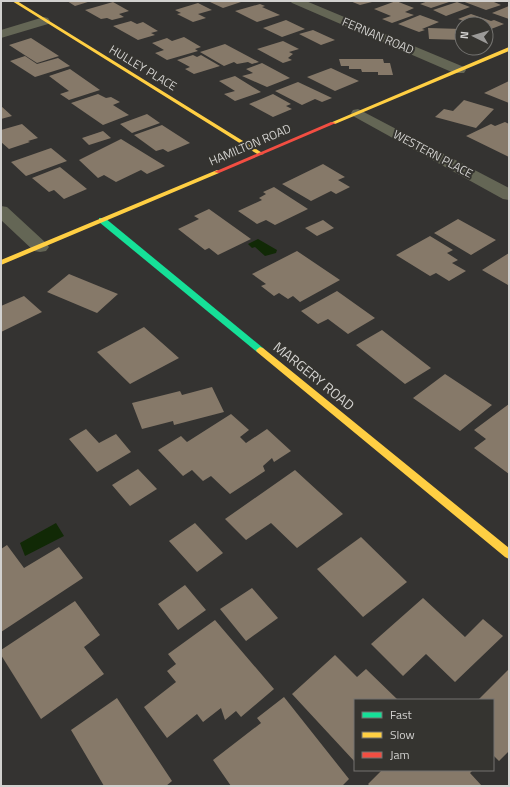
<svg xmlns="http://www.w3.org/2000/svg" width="510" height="787" viewBox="0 0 510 787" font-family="'Titillium Web',sans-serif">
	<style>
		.water { fill: #112906 }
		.building { fill: #867969 }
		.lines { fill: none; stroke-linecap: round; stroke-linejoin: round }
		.street { fill: #646655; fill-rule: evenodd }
		.fast { fill: #16e098; fill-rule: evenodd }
		.slow { fill: #ffcf43; fill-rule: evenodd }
		.jam { fill: #f24e42; fill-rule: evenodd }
		.labels { text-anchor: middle; stroke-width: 4; stroke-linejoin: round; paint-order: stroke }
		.far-street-label { font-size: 12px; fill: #d2d1cf; stroke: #353430 }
		.street-label { font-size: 14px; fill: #d2d1cf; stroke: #353430 }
	</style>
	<rect width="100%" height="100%" fill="#343331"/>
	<!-- water -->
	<path class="water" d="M258,239L277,250L276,253L265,256L255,247L252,248L248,244Z
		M56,523L64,536L25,556L20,543Z"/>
	<!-- building -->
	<path class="building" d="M67,1H91L75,6Z
		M215,1H244L223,8L210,2Z
		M350,1H376L360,5Z
		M396,1L414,8L405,12L414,15L392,23L382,19L391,16L374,9Z
		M428,1H446L449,2L431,8L420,4Z
		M462,1H496L494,2L501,5L486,10Z
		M113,2L129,11L119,14L124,17L112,20L107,18L101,19L85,10Z
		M457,2L470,7L446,16L433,10Z
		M198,3L212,10L198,14L206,18L193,22L177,14L181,13L175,10Z
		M260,4L265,6L262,7L280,15L257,22L235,11Z
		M509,6V19L492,13Z
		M471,14L491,21L494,20L504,24L486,31V24H466L469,23L458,19Z
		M420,15L439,22L422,29L425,30L419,32L398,24Z
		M286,20L305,29L282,37L263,28Z
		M131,21L137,24L143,22L158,31L151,33L155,35L138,40L113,26Z
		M428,28L462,29V40L429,39Z
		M313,30L335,40L321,45L299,34Z
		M184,37L201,47L195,49L198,51L167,60L155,53L164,50L152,43L167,38L172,41Z
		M31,38L59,56L37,63L9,45Z
		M283,41L299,49L289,52L293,54L288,58L292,60L283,63L257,49Z
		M225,44L259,62L252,64L248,62L237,64L234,62L224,66L200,52Z
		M193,55L197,57L201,55L220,66L194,74L185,69L190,67L177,60Z
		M25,56L37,64L58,58L70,66L35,77L10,61Z
		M339,59H383L384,63H390L393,75H378V72H362L361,69H349V66H341Z
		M262,63L290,78L267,87L242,76L253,73L246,69Z
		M331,68L359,81L335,91L307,77Z
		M70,69L100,90L69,100L60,94L69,91L49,76Z
		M235,76L261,92L235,101L224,94L235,91L219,81Z
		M509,81V103L484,93Z
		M298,82L332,98L322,102L315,99L302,105L275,91Z
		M98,94L106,98L111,97L120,102L113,105L129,115L103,125L71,103Z
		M273,94L291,104L286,106L292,109L273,117L249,104Z
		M464,100L494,109L476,128L435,117L444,109L453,111Z
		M1,106L12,116L1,119Z
		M147,114L160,123L132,133L120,124Z
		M505,122L509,124V157L466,136L491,124L495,126Z
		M22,124L38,138L28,141L30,142L9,149L1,142V130Z
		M162,125L190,143L168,152L163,149L156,151L134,135Z
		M103,131L111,138L89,145L82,138Z
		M121,139L165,166L147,174L141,170L116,182L104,175L98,178L79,160Z
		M51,148L67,161L26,176L11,162Z
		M323,164L345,177L338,180L350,187L336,194L331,191L311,201L282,184Z
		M60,167L87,189L64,199L54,190L49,192L32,178Z
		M274,187L308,209L275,225L266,220L257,224L238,211L262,200L259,198L266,194L263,192Z
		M209,209L251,239L218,255L209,248L205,250L178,229L199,219L194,216Z
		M458,219L496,240L471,255L434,233Z
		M323,220L334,228L317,236L305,228Z
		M430,236L453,250L447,253L458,260L452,263L466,271L449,281L436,273L430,276L396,255Z
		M297,251L340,280L300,302L293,296L288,299L279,293L274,296L261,286L266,284L252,274Z
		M509,253V285H508L482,270Z
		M69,274L118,294L97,313L47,292Z
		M337,291L375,318L348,334L328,319L318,324L301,311Z
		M24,296L42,312L1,332V306Z
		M144,327L179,358L130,384L97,352Z
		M382,330L431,368L405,384L356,345Z
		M445,374L492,405L460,431L413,398Z
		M212,387L224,412L174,425L173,421L142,429L132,403L180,391L182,395Z
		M509,404V474L474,448L486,439L474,430Z
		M231,414L249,430L240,437L246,443L267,429L291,451L274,462L272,458L263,466L265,471L230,494L211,476L203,481L192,470L183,476L158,450L181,436L187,442Z
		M86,429L99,443L116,434L131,452L97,472L69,439Z
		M138,469L157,489L130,506L112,485Z
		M295,470L343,514L297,548L271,523L246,540L225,519Z
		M195,523L223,553L197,572L169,541Z
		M361,537L407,582L363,617L317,569Z
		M7,545L24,568L59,547L83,578L1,632V549Z
		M185,585L206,610L178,630L158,604Z
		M252,588L278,618L246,641L220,609Z
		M423,598L465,637L483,619L503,636L455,682L426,654L403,676L371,644Z
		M75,601L100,635L84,647L104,674L41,719L1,655V650Z
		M215,620L274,689L241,717L236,711L225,720L221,708L203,722L197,714L167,738L144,707L176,682L167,671L176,664L168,654Z
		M335,655L357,677L366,669L398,700H355V762L292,694Z
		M509,669V751L499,761L493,755V700H478Z
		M284,697L349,779L342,786H231L213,760L261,723L257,718Z
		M117,698L172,781L166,786H104L71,730Z
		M382,770H473L470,773L482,786H370L368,784Z"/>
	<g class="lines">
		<!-- street -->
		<path class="street" d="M290,1H306L464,67L466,70L464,73H454L292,3Z
			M44,17L48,18L50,21L48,24L1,38V30Z
			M358,109L509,188V200L503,199L353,116L351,113L353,110Z
			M1,206L7,207L46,243L49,247L46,251L40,252L34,251L1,220Z"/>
		<!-- fast -->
		<path class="fast" d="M99,218H105L263,348L264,350L263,352H257L99,222Z"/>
		<!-- slow -->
		<path class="slow" d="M12,1H17L264,154L259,155Z
			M509,47V51L335,124L330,123Z
			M217,170L219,171V173L1,265V260Z
			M260,347L263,348L509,548V559L505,557L257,352L256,350Z"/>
		<!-- jam -->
		<path class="jam" d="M331,122L336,123L219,173L214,172Z"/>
	</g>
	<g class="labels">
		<!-- far-street labels -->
		<g class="far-street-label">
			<text transform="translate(378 36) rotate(23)" y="4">FERNAN ROAD</text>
			<text transform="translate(143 68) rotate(31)" y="4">HULLEY PLACE</text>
			<text transform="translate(250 145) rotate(-23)" y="4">HAMILTON ROAD</text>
			<text transform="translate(433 154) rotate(28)" y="4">WESTERN PLACE</text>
		</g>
		<!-- street labels -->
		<g class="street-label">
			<text transform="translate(314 376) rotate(39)" y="5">MARGERY ROAD</text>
		</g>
	</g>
	<!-- border -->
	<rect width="510" height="787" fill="none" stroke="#d2d1cf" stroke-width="4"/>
	<!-- legend -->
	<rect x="354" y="699" width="140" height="72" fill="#353430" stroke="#747370"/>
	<rect x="362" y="712" width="20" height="6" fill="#16e098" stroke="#747370"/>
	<text x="390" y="719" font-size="12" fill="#d2d1cf">Fast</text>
	<rect x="362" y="732" width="20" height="6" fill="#ffcf43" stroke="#747370"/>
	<text x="390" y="739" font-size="12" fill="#d2d1cf">Slow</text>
	<rect x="362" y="752" width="20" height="6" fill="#f24e42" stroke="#747370"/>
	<text x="390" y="759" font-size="12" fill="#d2d1cf">Jam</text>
	<!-- north arrow -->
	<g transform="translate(474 36) rotate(275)"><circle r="19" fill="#353430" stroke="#747370"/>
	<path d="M0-3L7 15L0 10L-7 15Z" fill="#9b9a98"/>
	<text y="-6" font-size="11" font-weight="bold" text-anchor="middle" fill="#d2d1cf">N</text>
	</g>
</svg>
